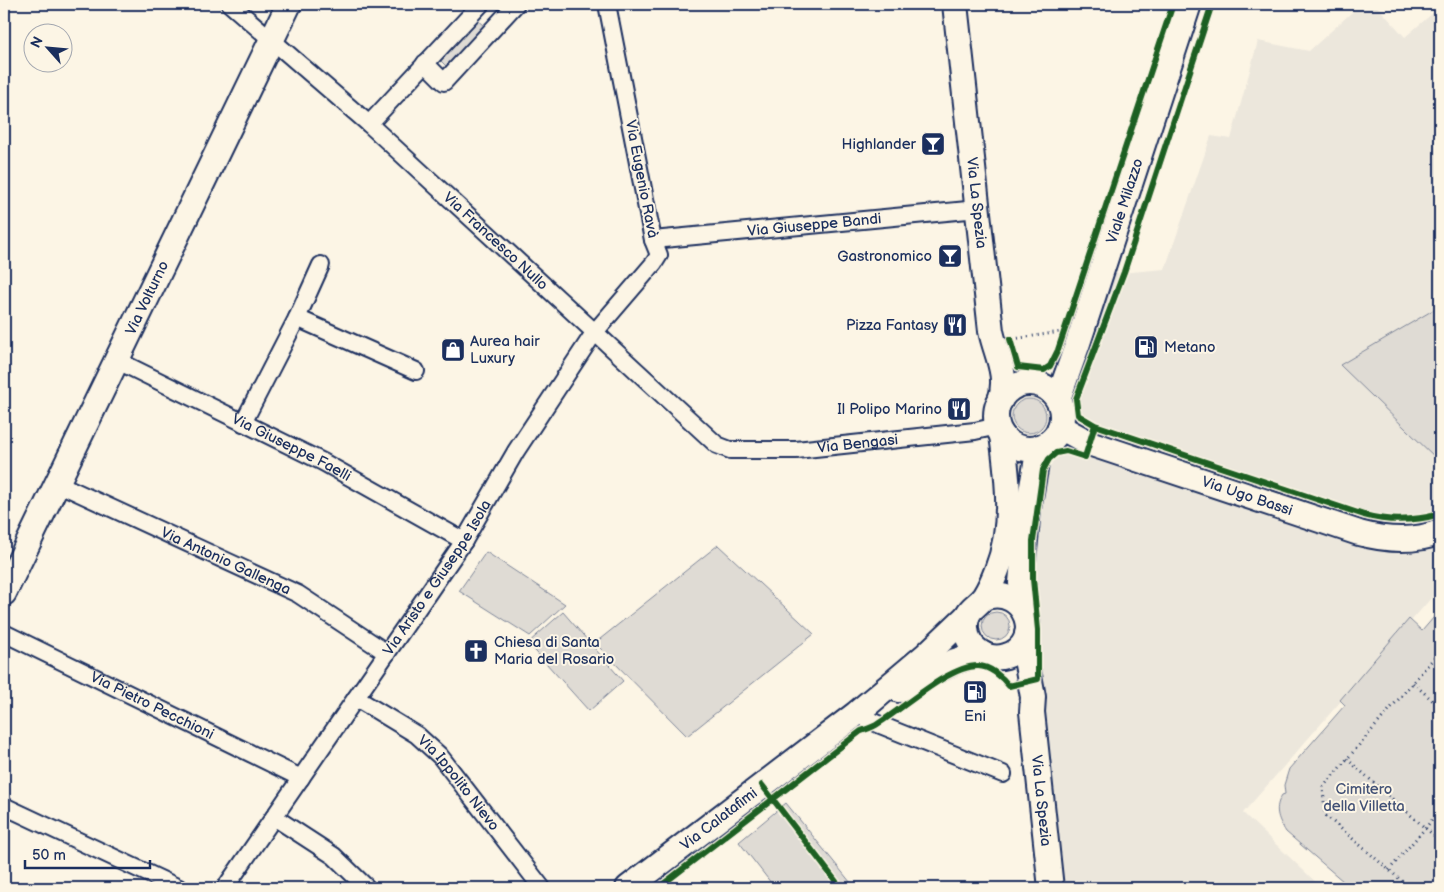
<svg xmlns="http://www.w3.org/2000/svg" width="1444" height="892" viewBox="0 0 1444 892" font-family="'Balsamiq Sans',sans-serif">
	<style>
		.built { fill: #ece7dc }
		.green { fill: #dfdbd4; stroke: #7d8599 }
		.lines { fill: none; stroke-linecap: round; stroke-linejoin: round }
		.street-casing { stroke: #1b2f5e; stroke-width: 20 }
		.secondary-casing { stroke: #1b2f5e; stroke-width: 28 }
		.path { stroke: #1b2f5e; stroke-width: 3; stroke-dasharray: 1 4; stroke-linecap: butt }
		.street { stroke: #fcf5e5; stroke-width: 16 }
		.secondary { stroke: #fcf5e5; stroke-width: 24 }
		.cycleway-casing { stroke: #fcf5e5; stroke-width: 9 }
		.cycleway { stroke: #1b5e20; stroke-width: 6 }
		.labels { text-anchor: middle; stroke-width: 4; stroke-linejoin: round; paint-order: stroke }
		.poi-label { font-size: 15px; fill: #1b2f5e; stroke: #fcf5e5; text-anchor: end }
		.street-label { font-size: 15px; fill: #1b2f5e; stroke: #fcf5e5 }
		.park-label { font-size: 15px; fill: #425176; stroke: #fcf5e5 }
	</style>
	<rect width="100%" height="100%" fill="#fcf5e5"/>
	<filter id="ink" filterUnits="userSpaceOnUse"><feTurbulence type="fractalNoise" baseFrequency=".02" numOctaves="2"/><feDisplacementMap in="SourceGraphic" scale="10" xChannelSelector="R" yChannelSelector="G"/><feConvolveMatrix kernelMatrix="1 2 1 2 8 2 1 2 1" color-interpolation-filters="sRGB"/></filter>
	<g filter="url(#ink)">
		<!-- built -->
		<path class="built" d="M1361,4H1375L1405,37L1440,7V588L1243,813L1322,888H1041L1014,654L1015,514L1109,274L1165,269L1211,136L1231,139L1258,41L1309,51Z"/>
		<!-- green -->
		<path class="green" d="M474,17L484,26L446,66L438,58Z
			M1440,306V462L1340,365Z
			M1012 416a17 17 0 1 1 34 0a17 17 0 1 1-34 0Z
			M718,545L814,634L687,736L595,643Z
			M486,552L565,604L530,636L459,591Z
			M1440,610V888H1351L1286,832C1277,818 1274,808 1282,795L1285,794L1284,785L1289,769L1345,705L1340,700L1409,619L1422,631Z
			M563,612L623,681L589,711L528,643Z
			M982 626a14 14 0 1 1 28 0a14 14 0 1 1-28 0Z
			M786,803L855,888H775L739,842Z"/>
		<g class="lines">
			<defs>
				<g id="street">
					<path id="s1" d="M230,4L369,124L717,445L730,450H796L975,431L998,426"/>
					<path d="M425,63L444,82L516,4"/>
					<path d="M369,124L481,4"/>
					<path id="s2" d="M653,240L978,209"/>
					<path d="M297,318L321,265"/>
					<path id="s3" d="M116,360L323,462L464,541"/>
					<path d="M243,423L297,318L416,371"/>
					<path id="s4" d="M57,483L298,594L387,653"/>
					<path id="s5" d="M4,633L301,778"/>
					<path id="s6" d="M356,698L417,735L440,756L542,888"/>
					<path d="M856,714L878,724L1003,774"/>
					<path d="M4,806L179,888"/>
					<path d="M274,817L334,856L367,888"/>
					<path id="s7" d="M225,888L464,541L516,451L594,333L654,263L659,255L653,240L607,4"/>
				</g>
				<g id="secondary">
					<path id="s8" d="M955,4L991,331C996,355 1009,375 1000,401"/>
					<circle cx="1029" cy="416" r="33"/>
					<path id="s9" d="M1058,399L1077,346L1189,4"/>
					<path id="s10" d="M1060,427L1089,443L1359,533C1385,540 1415,542 1440,532"/>
					<path id="s11" d="M4,593L289,4"/>
					<path d="M983,598C1027,583 1046,644 1006,656C987,662 967,648 966,628C965,608 975,609 984,597C989,589 994,578 997,570C1014,528 1008,478 1002,435"/>
					<path d="M1026,615L1021,583L1028,509L1039,447"/>
					<path id="s12" d="M1027,634L1025,653L1033,697L1032,712L1051,888"/>
					<path d="M899,690L955,661L981,653"/>
					<path id="s13" d="M628,888L856,714L926,655L968,615"/>
				</g>
			</defs>
			<!-- street casing -->
			<use href="#street" class="street-casing"/>
			<!-- secondary casing -->
			<use href="#secondary" class="secondary-casing"/>
			<!-- path -->
			<path class="path" d="M1013,339L1061,332
				M1413,683L1440,707
				M1347,759L1440,841
				M1389,870L1440,811
				M1410,888L1325,815L1323,787L1440,651"/>
			<!-- street -->
			<use href="#street" class="street"/>
			<!-- secondary -->
			<use href="#secondary" class="secondary"/>
			<defs>
				<path id="cycleway" d="M1010,339L1018,367L1044,370L1050,366L1058,350L1173,4
					M1095,425L1364,515C1389,522 1415,521 1440,514
					M762,785L841,888
					M658,888L861,731C867,729 874,727 879,723C904,708 948,666 978,666C990,666 1002,677 1009,686L1038,679V630L1033,579V541L1043,470L1049,459L1056,453L1066,451L1085,457L1095,425L1078,415L1076,399L1124,272L1212,4"/>
			</defs>
			<!-- cycleway casing -->
			<use href="#cycleway" class="cycleway-casing"/>
			<!-- cycleway -->
			<use href="#cycleway" class="cycleway"/>
		</g>
	</g>
	<!-- icons -->
	<defs>
		<symbol id="bar-square" viewBox="-11 -11 22 22"><rect x="-9" y="-9" width="18" height="18" rx="4" fill="#1b2f5e" stroke="#fcf5e5"/><path d="M-6-5H6L.8 .8V4.5H3.5V6h-7V4.5H-.8V.8Z" fill="#fff"/></symbol>
		<symbol id="restaurant-square" viewBox="-11 -11 22 22"><rect x="-9" y="-9" width="18" height="18" rx="4" fill="#1b2f5e" stroke="#fcf5e5"/><path d="M-5-6h1v4h1v-4h1v4h1v-4h1v5L-1.5 .5V6h-2V.5L-5-1ZM5-6V6H3V1.5H1.5Q1.5-4 5-6Z" fill="#fff"/></symbol>
		<symbol id="fuel-square" viewBox="-11 -11 22 22"><rect x="-9" y="-9" width="18" height="18" rx="4" fill="#1b2f5e" stroke="#fcf5e5"/><path d="M-5.5-6h7V0h2V4h1.3V-2.5L3-4.5l.8-.8L6-3V5H2.5V1h-1V6h-7ZM-4.2-4.7v3.2H.2V-4.7Z" fill="#fff"/></symbol>
		<symbol id="shop-square" viewBox="-11 -11 22 22"><rect x="-9" y="-9" width="18" height="18" rx="4" fill="#1b2f5e" stroke="#fcf5e5"/><path d="M-5-2.5h2.3a2.7 3.5 0 0 1 5.4 0H5L5.5 6h-11ZM-1.5-2.5h3a1.5 2.3 0 0 0-3 0Z" fill="#fff"/></symbol>
		<symbol id="church-square" viewBox="-11 -11 22 22"><rect x="-9" y="-9" width="18" height="18" rx="4" fill="#1b2f5e" stroke="#fcf5e5"/><path d="M-1.2-6h2.4v3.5h3.3v2.4h-3.3V6h-2.4V-.1h-3.3v-2.4h3.3Z" fill="#fff"/></symbol>
	</defs>
	<g fill-rule="evenodd">
		<use href="#bar-square" x="919" y="130" width="28" height="28"/>
		<use href="#bar-square" x="936" y="242" width="28" height="28"/>
		<use href="#restaurant-square" x="941" y="311" width="28" height="28"/>
		<use href="#fuel-square" x="1132" y="333" width="28" height="28"/>
		<use href="#shop-square" x="439" y="336" width="28" height="28"/>
		<use href="#restaurant-square" x="945" y="395" width="28" height="28"/>
		<use href="#church-square" x="462" y="637" width="28" height="28"/>
		<use href="#fuel-square" x="961" y="678" width="28" height="28"/>
	</g>
	<g class="labels">
		<!-- poi labels -->
		<g class="poi-label">
			<text x="916" y="149">Highlander</text>
			<text x="932" y="261">Gastronomico</text>
			<text x="938" y="330">Pizza Fantasy</text>
			<text x="470" y="346" text-anchor="start">Aurea hair<tspan x="470" dy="17">Luxury</tspan></text>
			<text x="1164" y="352" text-anchor="start">Metano</text>
			<text x="942" y="414">Il Polipo Marino</text>
			<text x="494" y="647" text-anchor="start">Chiesa di Santa<tspan x="494" dy="17">Maria del Rosario</tspan></text>
			<text x="975" y="721" text-anchor="middle">Eni</text>
		</g>
		<!-- street labels -->
		<g class="street-label">
			<text transform="translate(642 179) rotate(79)" y="5">Via Eugenio Ravà</text>
			<text dy="5" stroke="none"><textPath href="#s9" startOffset="209">Viale Milazzo</textPath></text>
			<text dy="5" stroke="none"><textPath href="#s8" startOffset="200">Via La Spezia</textPath></text>
			<text dy="5" stroke="none"><textPath href="#s2" startOffset="162">Via Giuseppe Bandi</textPath></text>
			<text dy="5" stroke="none"><textPath href="#s1" startOffset="356">Via Francesco Nullo</textPath></text>
			<text dy="5" stroke="none"><textPath href="#s11" startOffset="328">Via Volturno</textPath></text>
			<text dy="5" stroke="none"><textPath href="#s1" startOffset="799">Via Bengasi</textPath></text>
			<text dy="5" stroke="none"><textPath href="#s3" startOffset="196">Via Giuseppe Faelli</textPath></text>
			<text dy="5" stroke="none"><textPath href="#s10" startOffset="200">Via Ugo Bassi</textPath></text>
			<text dy="5" stroke="none"><textPath href="#s4" startOffset="186">Via Antonio Gallenga</textPath></text>
			<text dy="5" stroke="none"><textPath href="#s7" startOffset="376">Via Aristo e Giuseppe Isola</textPath></text>
			<text dy="5" stroke="none"><textPath href="#s5" startOffset="165">Via Pietro Pecchioni</textPath></text>
			<text dy="5" stroke="none"><textPath href="#s6" startOffset="135">Via Ippolito Nievo</textPath></text>
			<text dy="5" stroke="none"><textPath href="#s12" startOffset="168">Via La Spezia</textPath></text>
			<text dy="5" stroke="none"><textPath href="#s13" startOffset="114">Via Calatafimi</textPath></text>
		</g>
		<!-- park labels -->
		<g class="park-label">
			<text x="1364" y="794">Cimitero<tspan x="1364" dy="17">della Villetta</tspan></text>
		</g>
	</g>
	<!-- margin -->
	<rect width="1444" height="892" fill="none" stroke="#fcf5e5" stroke-width="20"/>
	<rect x="10" y="10" width="1424" height="872" fill="none" stroke="#1b2f5e" stroke-width="2" filter="url(#ink)"/>
	<!-- north arrow -->
	<g transform="translate(48 48) rotate(297)"><circle r="24" fill="#fcf5e5" stroke="#a2a6af"/>
	<path d="M0-4L9 19L0 12L-9 19Z" fill="#1b2f5e"/>
	<text y="-8" font-size="14" font-weight="bold" text-anchor="middle" fill="#1b2f5e">N</text>
	</g>
	<!-- scale -->
	<path d="M25 860v8h125v-8" fill="none" stroke="#1b2f5e" stroke-width="2.5"/>
	<text x="32" y="860" font-size="15" fill="#1b2f5e" stroke="#fcf5e5" stroke-width="4" paint-order="stroke">50 m</text>
</svg>
